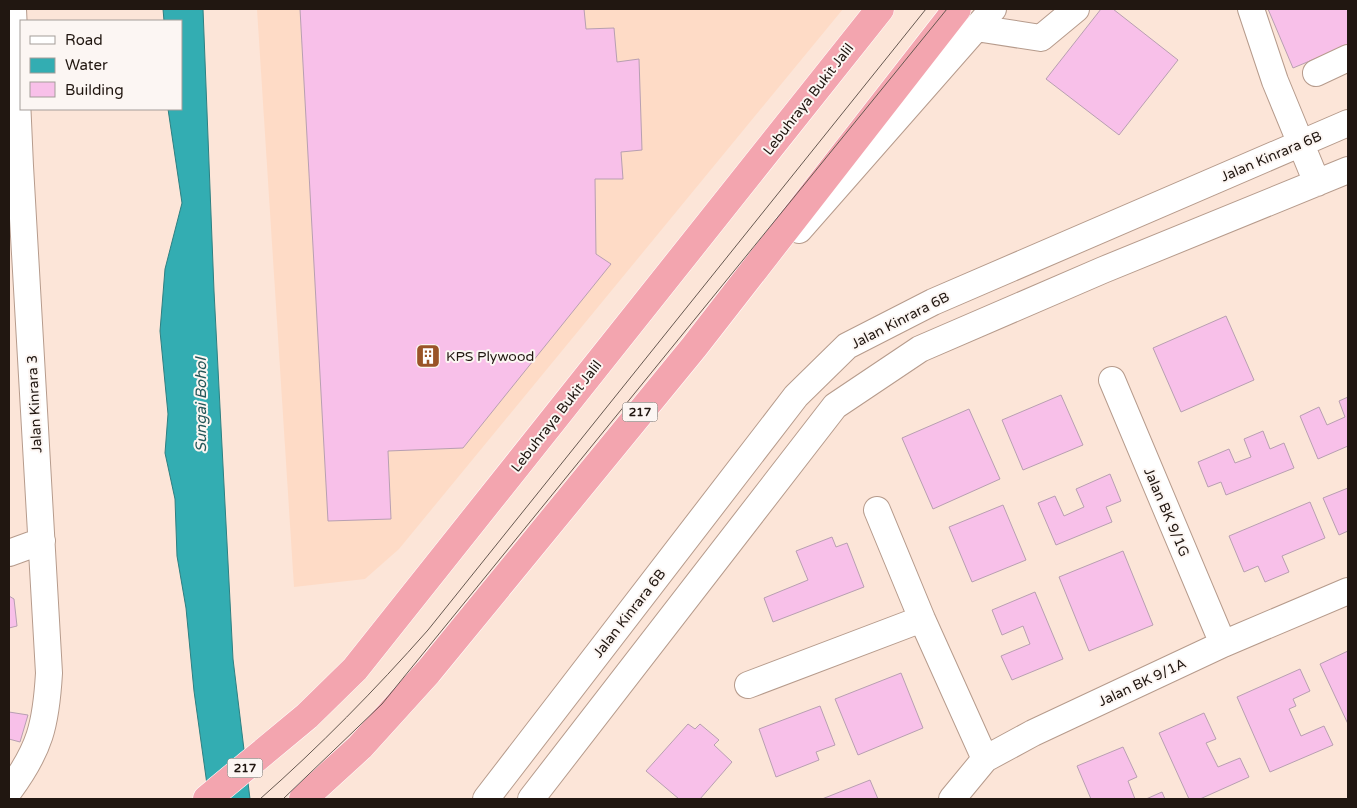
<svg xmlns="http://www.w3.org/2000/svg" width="1357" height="808" viewBox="0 0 1357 808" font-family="'Varela Round',sans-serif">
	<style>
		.built { fill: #fedbc6 }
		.water { fill: #33adb2; stroke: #2e8082 }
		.building { fill: #f8c0e9; stroke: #b89fb1 }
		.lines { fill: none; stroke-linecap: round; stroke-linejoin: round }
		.minor-casing { stroke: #b69b8c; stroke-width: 28 }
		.highway-casing { stroke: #fff; stroke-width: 29 }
		.minor { stroke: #fff; stroke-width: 26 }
		.highway { stroke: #f3a5af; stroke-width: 28 }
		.tram { stroke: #665850; stroke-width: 1 }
		.labels { text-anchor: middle; stroke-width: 4; stroke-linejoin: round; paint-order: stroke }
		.shield { fill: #fcf6f3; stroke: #635a55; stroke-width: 1 }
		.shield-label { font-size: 12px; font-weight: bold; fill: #211711 }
		.street-label { font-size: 14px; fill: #211711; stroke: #fcf6f3 }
		.poi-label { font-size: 14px; fill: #211711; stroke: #fcf6f3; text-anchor: start }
		.water-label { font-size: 15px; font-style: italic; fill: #245658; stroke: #fcf6f3 }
	</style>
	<rect width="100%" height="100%" fill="#fce5d8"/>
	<!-- built -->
	<path class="built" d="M257,9H843L399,549L365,579L294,587Z"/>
	<!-- water -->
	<path class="water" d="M163,9H203L214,291L233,659L250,799H209L194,691L186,608L177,556L175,499L165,453L168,414L160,331L165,269L182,203L168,109H181V21H164Z"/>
	<!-- building -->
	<path class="building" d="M300,9H584L586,29L614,28L617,62L639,59L642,150L621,152L623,179H595L596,254L611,264L463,448L388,451L391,519L328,521Z
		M1101,9H1113L1178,60L1119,135L1046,79Z
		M1268,9H1348V45L1293,68Z
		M1226,316L1254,380L1181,412L1153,348Z
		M1061,395L1083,445L1023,470L1002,420Z
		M1348,397V446L1318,459L1300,416L1319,407L1327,425L1345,417L1339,401Z
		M969,409L1000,479L933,509L902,438Z
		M1263,431L1270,449L1284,443L1294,468L1226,495L1221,482L1208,487L1198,462L1229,449L1235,463L1251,457L1244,439Z
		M1110,474L1121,501L1106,507L1112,522L1056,545L1038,503L1055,496L1064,516L1084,507L1076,489Z
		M1348,488V531L1339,535L1323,498Z
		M1310,502L1325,538L1282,556L1289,572L1265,582L1258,566L1244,572L1229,536Z
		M1003,505L1026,560L972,582L949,527Z
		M832,537L836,547L847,543L864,587L773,622L764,598L808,580L796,551Z
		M1123,551L1153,625L1089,651L1059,577Z
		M1035,592L1063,659L1012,680L1001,656L1030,644L1023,626L1002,635L992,610Z
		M9,596L14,599L17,626L9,628Z
		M1348,651V724L1320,664Z
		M1300,669L1310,691L1293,699L1296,706L1289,709L1301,736L1324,726L1333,745L1270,772L1237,697Z
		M901,673L923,728L858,755L835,699Z
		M820,706L835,745L816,752L819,760L776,777L759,729Z
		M9,712L28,715L20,742L9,739Z
		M1204,713L1216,739L1206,743L1218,767L1240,758L1249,777L1200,799H1189L1159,733Z
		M688,724L695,729L700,724L719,740L714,745L732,762L700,799H679L646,771Z
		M1123,747L1137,777L1128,781L1135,799H1091L1077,766Z
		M870,780L878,799H822Z
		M1162,792L1165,799H1146Z"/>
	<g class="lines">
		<defs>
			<path id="minor" d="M1251,9L1275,81L1317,183
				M976,28L1041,38L1076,9
				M1316,73L1348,58
				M799,230L993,9
				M1112,380L1223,644
				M877,510L922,619L985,759
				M9,553L42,541
				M748,685L922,619
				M9,791C40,749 46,725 49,673L20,166L13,9
				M486,799L796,396L847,346L933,302L1348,123
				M531,799L835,406L920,349L1103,270L1348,170
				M952,799L985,759L1033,733L1223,644L1348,591"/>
			<path id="highway" d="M207,799L307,716L355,669L880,9
				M303,799L360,747L428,672L694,347L957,9"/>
		</defs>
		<!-- minor casing -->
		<use href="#minor" class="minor-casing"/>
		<!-- highway casing -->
		<use href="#highway" class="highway-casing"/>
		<!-- minor -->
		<use href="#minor" class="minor"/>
		<!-- highway -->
		<use href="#highway" class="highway"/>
		<!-- tram -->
		<path class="tram" d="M260,799C320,746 375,690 428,630L926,9
			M283,799L382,704L947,9"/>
	</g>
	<!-- icons -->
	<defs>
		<symbol id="building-square" viewBox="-11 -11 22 22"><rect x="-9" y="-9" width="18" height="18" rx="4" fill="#995427" stroke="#fcf6f3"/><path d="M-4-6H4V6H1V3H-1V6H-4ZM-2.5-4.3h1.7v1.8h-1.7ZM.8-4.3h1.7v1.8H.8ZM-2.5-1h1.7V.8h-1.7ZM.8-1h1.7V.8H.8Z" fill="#fff"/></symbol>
	</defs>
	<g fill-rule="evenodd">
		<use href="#building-square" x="414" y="342" width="28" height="28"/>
	</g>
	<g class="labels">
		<!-- shield labels -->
		<g class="shield">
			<rect x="622.5" y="402.5" width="35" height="19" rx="4"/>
			<rect x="227.5" y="758.5" width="35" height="19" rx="4"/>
		</g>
		<g class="shield-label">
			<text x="640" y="416">217</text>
			<text x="245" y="772">217</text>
		</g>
		<!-- street labels -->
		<g class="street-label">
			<text transform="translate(808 99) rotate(-52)" y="5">Lebuhraya Bukit Jalil</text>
			<text transform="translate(1271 156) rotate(-23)" y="5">Jalan Kinrara 6B</text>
			<text transform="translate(900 320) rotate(-27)" y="5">Jalan Kinrara 6B</text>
			<text transform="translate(34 404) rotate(-93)" y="5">Jalan Kinrara 3</text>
			<text transform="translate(556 416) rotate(-52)" y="5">Lebuhraya Bukit Jalil</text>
			<text transform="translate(1167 512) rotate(67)" y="5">Jalan BK 9/1G</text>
			<text transform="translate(629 613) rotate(-52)" y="5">Jalan Kinrara 6B</text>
			<text transform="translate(1142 682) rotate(-25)" y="5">Jalan BK 9/1A</text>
		</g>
		<!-- poi labels -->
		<g class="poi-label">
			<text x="446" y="361">KPS Plywood</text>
		</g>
		<!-- water labels -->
		<g class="water-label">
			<text transform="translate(201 405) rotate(-90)" y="5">Sungai Bohol</text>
		</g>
	</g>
	<!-- border -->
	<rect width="1357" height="808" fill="none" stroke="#211711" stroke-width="20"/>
	<!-- legend -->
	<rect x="20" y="20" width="162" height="90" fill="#fcf6f3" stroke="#a49d99"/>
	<rect x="30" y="36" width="25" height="8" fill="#ffffff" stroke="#a49d99"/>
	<text x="65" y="45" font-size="15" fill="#211711">Road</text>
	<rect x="30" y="58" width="25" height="15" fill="#33adb2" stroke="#a49d99"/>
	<text x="65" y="70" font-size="15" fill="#211711">Water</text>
	<rect x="30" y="82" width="25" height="15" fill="#f8c0e9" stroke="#a49d99"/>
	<text x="65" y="95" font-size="15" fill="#211711">Building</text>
</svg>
